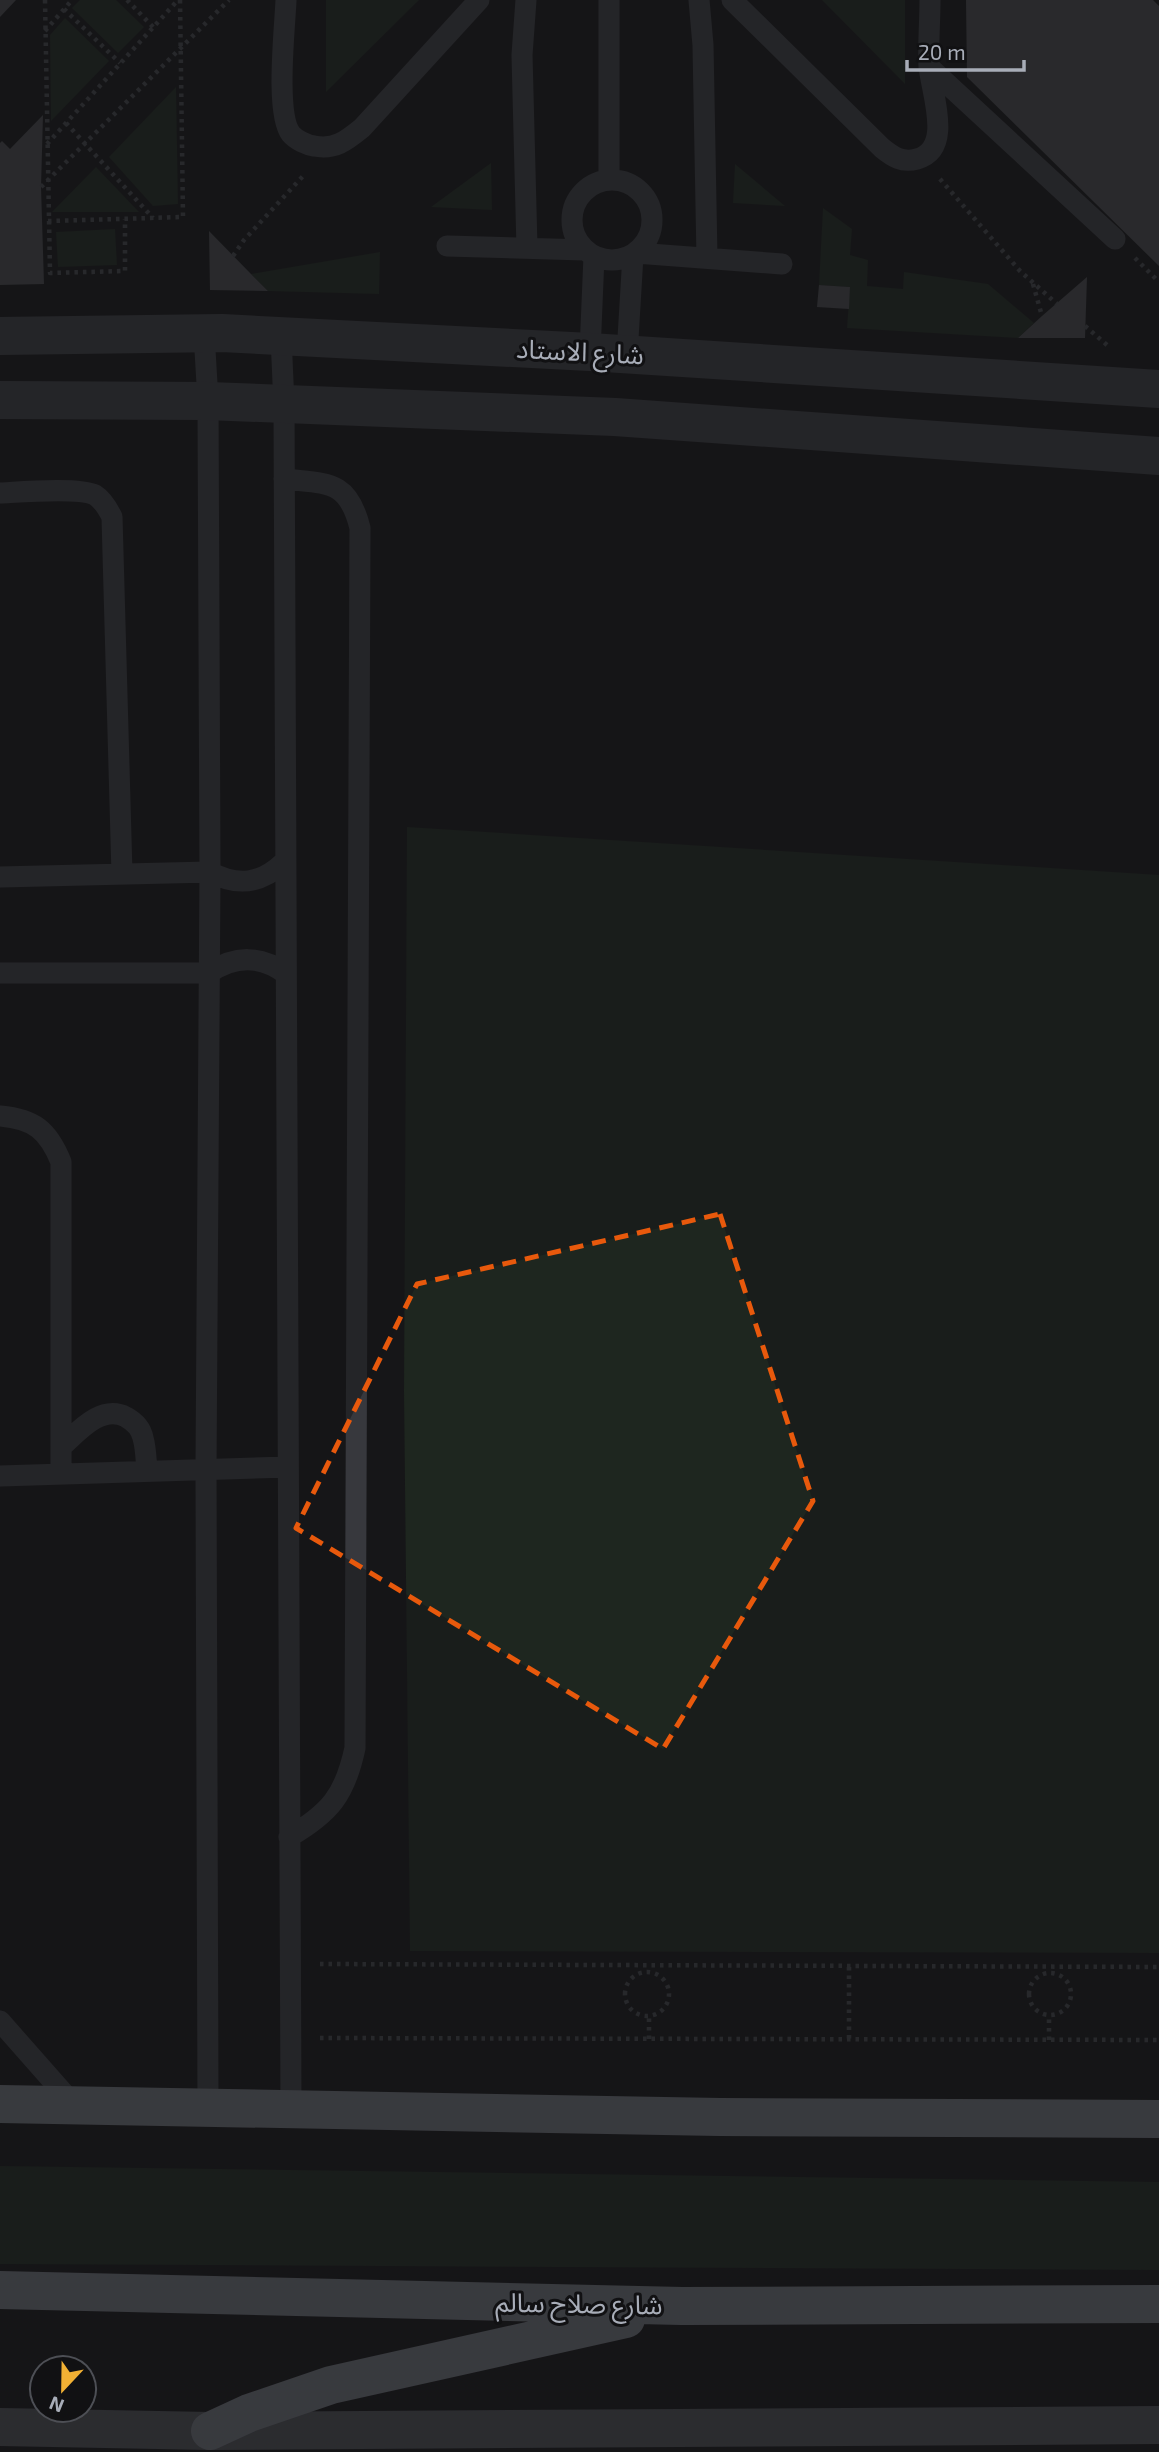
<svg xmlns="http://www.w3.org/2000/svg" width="1159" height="2452" viewBox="0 0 1159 2452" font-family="'Exo 2','Noto Sans Arabic',sans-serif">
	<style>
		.green { fill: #1e261f }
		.building { fill: #404145 }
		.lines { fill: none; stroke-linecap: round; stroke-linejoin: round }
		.path { stroke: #3d3f44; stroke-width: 4.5; stroke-dasharray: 3.5 5; stroke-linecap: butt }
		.lane { stroke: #37383d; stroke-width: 21 }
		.street { stroke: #37383d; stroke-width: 38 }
		.secondary { stroke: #45474d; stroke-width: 38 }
		.highway { stroke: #63666e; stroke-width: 38 }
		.marked { fill: none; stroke: #e8590c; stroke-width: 5; stroke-dasharray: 14 9; stroke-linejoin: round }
		.labels { text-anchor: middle; stroke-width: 6; stroke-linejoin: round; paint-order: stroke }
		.street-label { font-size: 26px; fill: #a8adb8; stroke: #111113 }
	</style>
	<rect width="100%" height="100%" fill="#161618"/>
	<!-- green -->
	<path class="green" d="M80,0H116L144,27L118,53L72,8Z
		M326,0H419L326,92Z
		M822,0H905V84Z
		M65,18L109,61L51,121L50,35Z
		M176,87L178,204L153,206L109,157Z
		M491,163L492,210L431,207Z
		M735,164L785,206L733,203Z
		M96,167L139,212H52Z
		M823,208L852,229L850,255L868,260L867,286L903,289L904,272L988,284L1034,323L1018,338L847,328L850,287L819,285Z
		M115,229L117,265L58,267L56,232Z
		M380,252L379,294L268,291L251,274Z
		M407,827L1159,875V1953L410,1951L404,1392Z
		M0,2166L1159,2182V2270L0,2264Z"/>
	<!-- building -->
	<path class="building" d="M0,0H16L0,17Z
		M966,0H1153L1159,6V266L967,77Z
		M43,115L41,187L44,284L0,285V143L2,141L10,149Z
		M209,231L251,274L268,291L210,290Z
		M1087,277L1085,338H1018L1042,316Z
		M819,285L850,287L849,309L817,307Z"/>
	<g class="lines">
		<!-- path -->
		<path class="path" d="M45,0L50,273L125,271V219
			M127,0L153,27
			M64,9L120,63
			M45,31L72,0
			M66,123L153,218
			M47,144L178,0
			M940,179L1020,271L1057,304
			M41,187L229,0
			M48,221L183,217L180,0
			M233,256L244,240L304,175
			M1135,258L1159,282
			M1033,284L1042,316
			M1085,326L1107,345
			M320,1964L1159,1967
			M849,1967V2039
			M625 1994a22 22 0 1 1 44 0a22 22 0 1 1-44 0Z
			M1029 1994a21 21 0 1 1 42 0a21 21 0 1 1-42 0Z
			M320,2038L1159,2040
			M649,2039V2016
			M1049,2040V2015"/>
		<!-- lane -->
		<path class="lane" d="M286,0C285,27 275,114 291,134C296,140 307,145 314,146C335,150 346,141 362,128L479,0
			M526,0L522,55L527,248
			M609,0V180
			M699,0L703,45L707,258
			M732,0L882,148C893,157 902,163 917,159C954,149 931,92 929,66C928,44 930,22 930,0
			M929,67L1115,239
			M572 220a40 40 0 1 1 80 0a40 40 0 1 1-80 0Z
			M447,246L585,250
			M636,253L782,264
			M204,333L208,401L210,872L206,1469L208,2108
			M281,336L284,405L291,2108
			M590,352L594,256
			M627,355L633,255
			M284,479C327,484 348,479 360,528L355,1748C345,1795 330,1813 289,1837
			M0,493C20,492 79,487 95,495C103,500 108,509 112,517L122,874
			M0,877L210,872C238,887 261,884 284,862
			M0,973H209C235,955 261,955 286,974
			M0,1116C34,1119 48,1130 61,1162V1474
			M61,1447C78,1432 101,1404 126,1417C135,1422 141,1428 143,1438C146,1448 146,1460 147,1471
			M0,1476L288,1467
			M0,2021L74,2105"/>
		<!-- street -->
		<path class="street" d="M0,336L222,333L590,352L1159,389
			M0,400L208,401L615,417L1159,456"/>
		<!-- secondary -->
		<path class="secondary" d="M0,2427L210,2431L1159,2425"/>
		<!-- highway -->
		<path class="highway" d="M0,2104L720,2117L1159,2119
			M0,2290L682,2306L1159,2304
			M210,2431L249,2413L331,2385L626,2319"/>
	</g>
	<!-- marked area -->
	<path d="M0 0H1159V2452H0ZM720,1214L813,1501L663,1749L296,1528L417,1284Z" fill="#161618" fill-opacity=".55" fill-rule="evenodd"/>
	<path class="marked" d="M720,1214L813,1501L663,1749L296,1528L417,1284Z"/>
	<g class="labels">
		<!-- street labels -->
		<g class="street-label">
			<text transform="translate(580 352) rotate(3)" y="9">شارع الاستاد</text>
			<text transform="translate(579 2304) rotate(1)" y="9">شارع صلاح سالم</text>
		</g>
	</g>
	<!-- north arrow -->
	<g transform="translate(63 2389) rotate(202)"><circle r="33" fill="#111113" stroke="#4d4f55" stroke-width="2"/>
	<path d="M0-5L12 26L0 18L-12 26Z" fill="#f2b134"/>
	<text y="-10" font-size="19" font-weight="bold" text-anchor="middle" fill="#a8adb8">N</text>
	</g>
	<!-- scale -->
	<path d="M907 60v10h117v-10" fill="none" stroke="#a8adb8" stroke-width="3.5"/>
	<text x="918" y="60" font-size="21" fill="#a8adb8" stroke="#111113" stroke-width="5" paint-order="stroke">20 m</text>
</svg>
